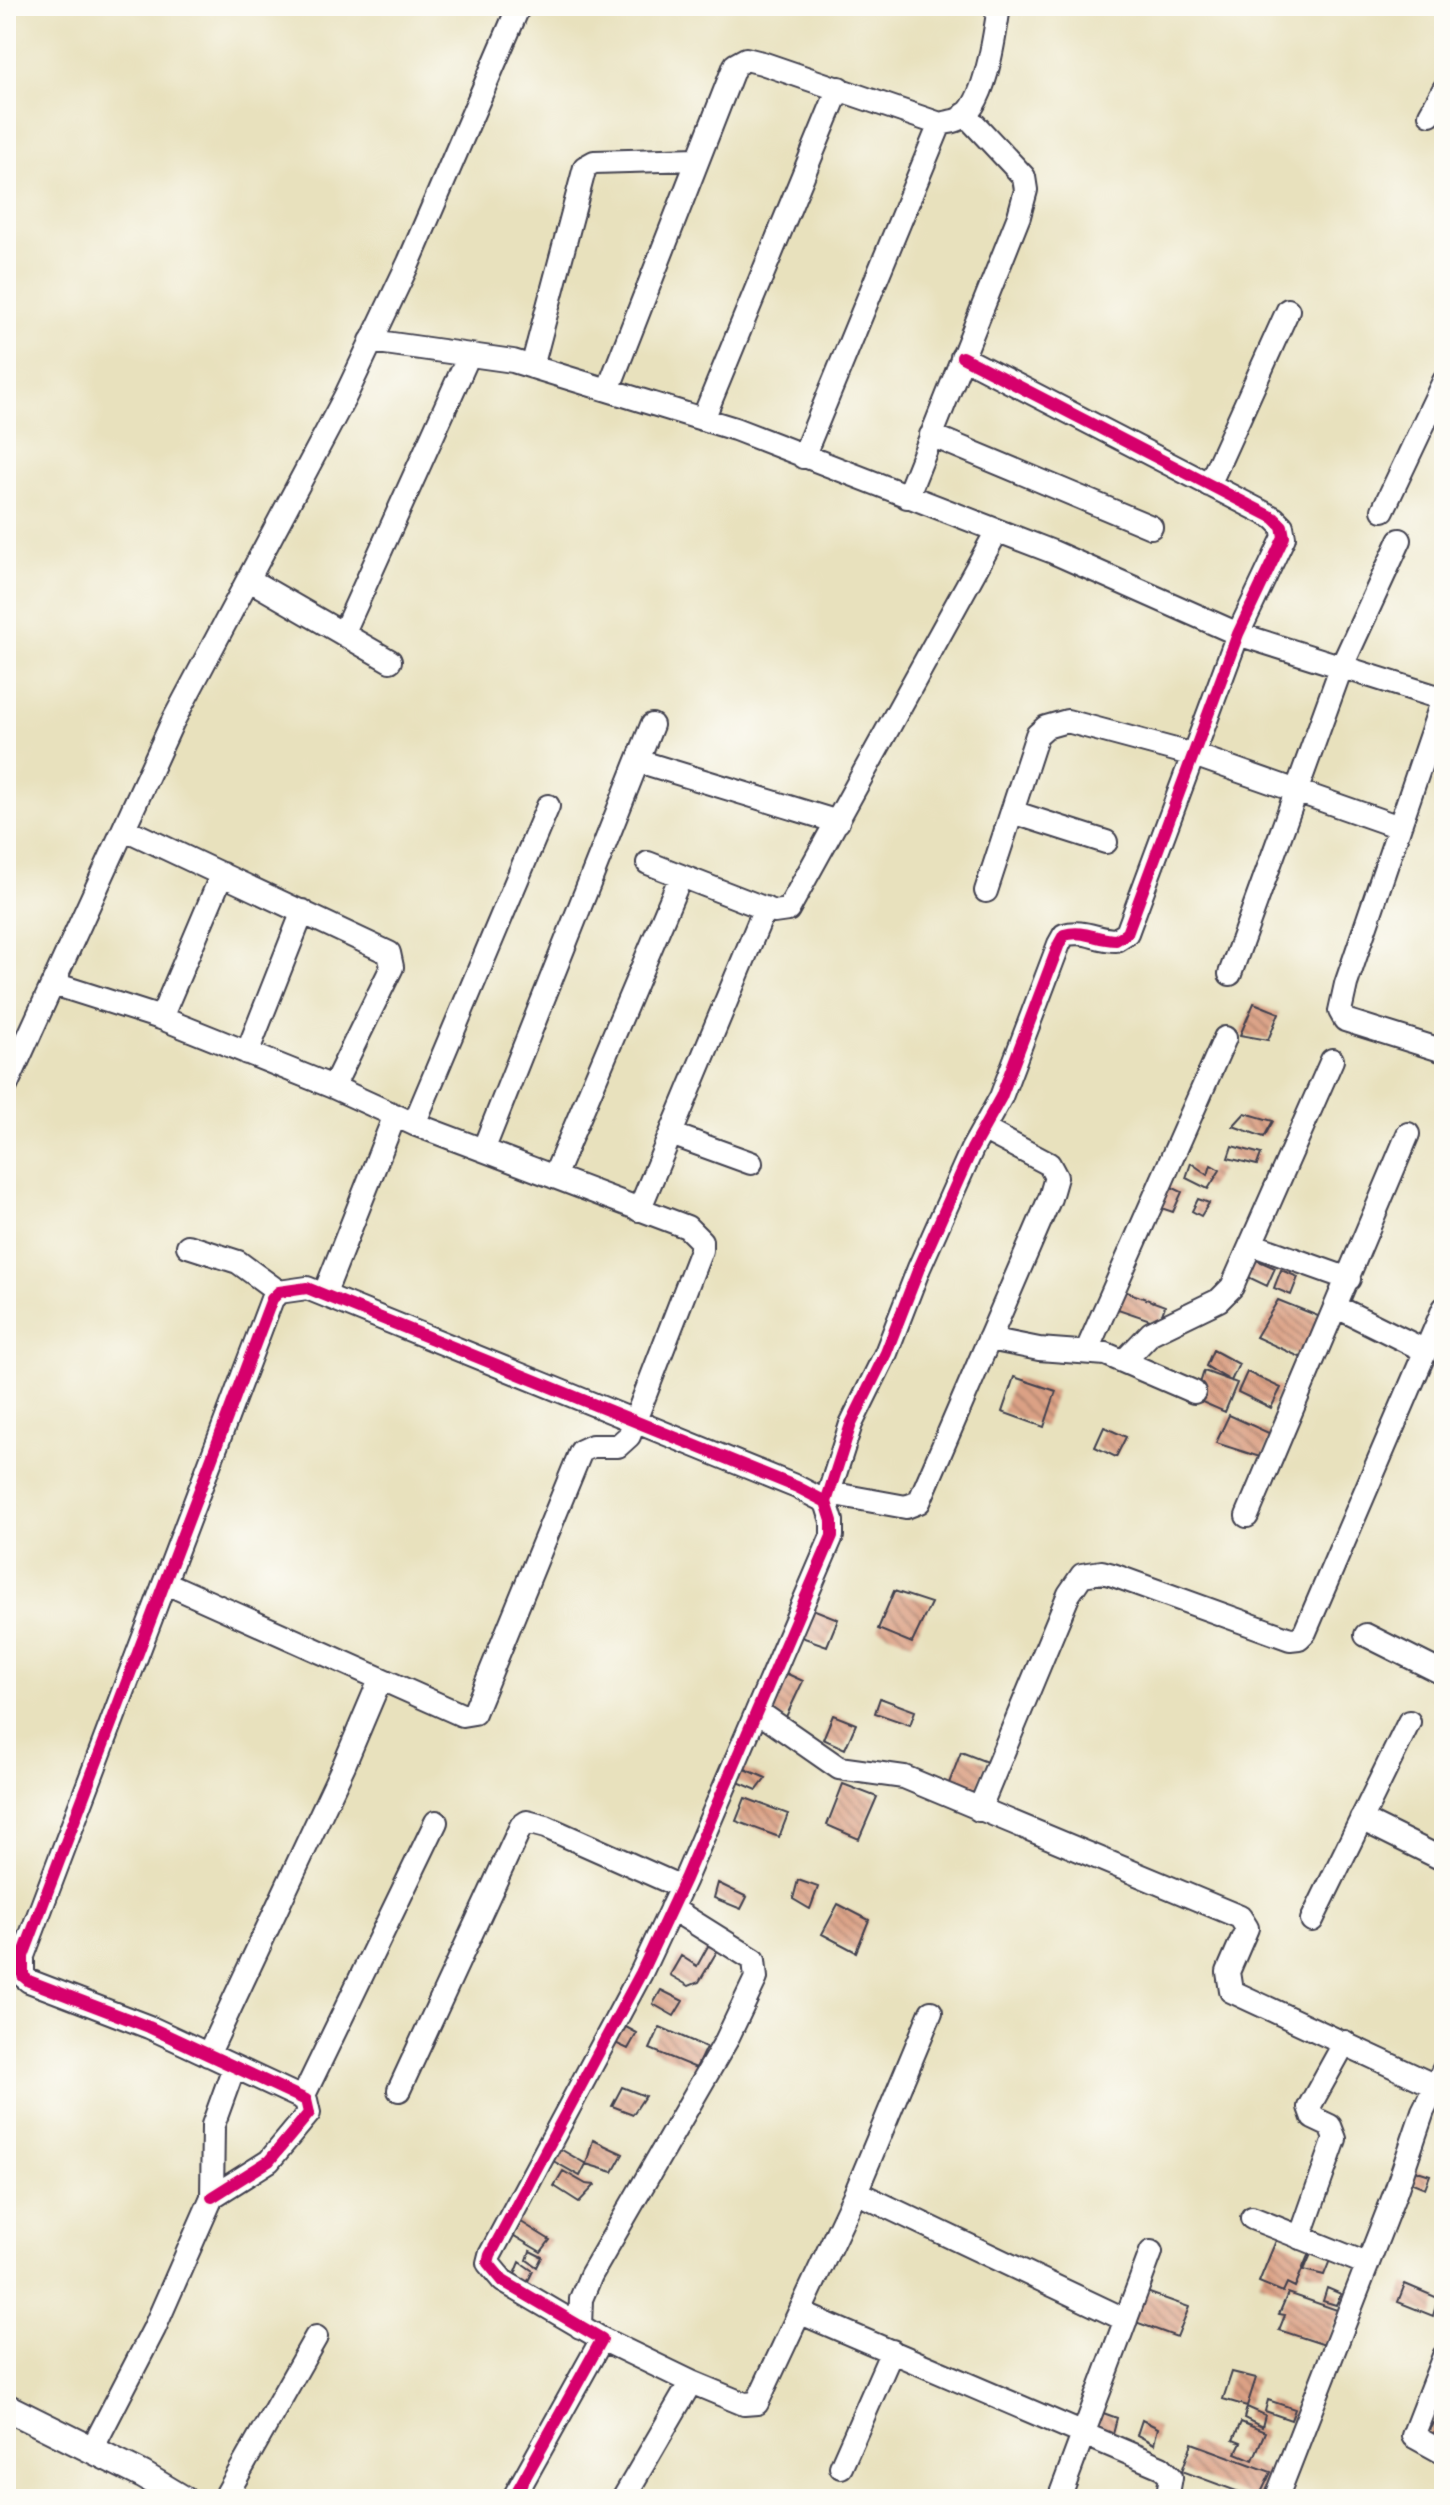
<svg xmlns="http://www.w3.org/2000/svg" width="1450" height="2505" viewBox="0 0 1450 2505" font-family="'Shantell Sans',sans-serif">
	<style>
		.building { fill: url(#building-back-hatch) }
		.lines { fill: none; stroke-linecap: round; stroke-linejoin: round }
		.minor-casing { stroke: #403f4e; stroke-width: 26 }
		.tertiary-casing { stroke: #403f4e; stroke-width: 30 }
		.minor { stroke: #fff; stroke-width: 22 }
		.tertiary { stroke: #fff; stroke-width: 26 }
		.cycleway-casing { stroke: #fdfcf7; stroke-width: 17 }
		.cycleway { stroke: #d6006c; stroke-width: 12 }
	</style>
	<defs>
		<pattern id="building-back-hatch" width="6" height="6" patternUnits="userSpaceOnUse" patternTransform="scale(2)"><rect width="6" height="6" fill="#dba185"/><path d="M-1 5l2 2M0 0l6 6M5-1l2 2" fill="none" stroke="#b1836e"/></pattern>
	</defs>
	<rect width="100%" height="100%" fill="#fdfcf7"/>
	<filter id="ink" filterUnits="userSpaceOnUse"><feTurbulence type="fractalNoise" baseFrequency=".0125" numOctaves="2"/><feDisplacementMap in="SourceGraphic" scale="16" xChannelSelector="R" yChannelSelector="G"/><feConvolveMatrix kernelMatrix="1 2 1 2 8 2 1 2 1" color-interpolation-filters="sRGB"/></filter>
	<filter id="wash" filterUnits="userSpaceOnUse"><feTurbulence type="fractalNoise" baseFrequency=".006" numOctaves="4" result="noise"/><feDisplacementMap in="SourceGraphic" scale="32" xChannelSelector="R" yChannelSelector="G"/><feGaussianBlur stdDeviation="1.8" result="paint"/><feColorMatrix in="noise" values="0 0 0 0 0 0 0 0 0 0 0 0 0 0 0 0 0 1.4 0 .05"/><feComposite in="paint" operator="in"/></filter>
	<g filter="url(#wash)">
		<rect width="100%" height="100%" fill="#e8e1bd"/>
		<g id="blocks">
			<!-- building -->
			<path class="building" d="M1254,1003L1279,1013L1268,1040L1240,1035Z
				M1245,1113L1273,1121L1264,1137L1233,1126Z
				M1232,1146L1261,1154L1257,1165L1228,1158Z
				M1191,1163L1208,1175L1211,1165L1220,1170L1208,1189L1186,1178Z
				M1165,1184L1182,1192L1173,1212L1155,1206Z
				M1198,1199L1209,1203L1201,1216L1192,1211Z
				M1252,1258L1275,1268L1267,1286L1244,1275Z
				M1281,1270L1298,1277L1291,1295L1274,1288Z
				M1119,1289L1165,1306L1159,1323L1112,1307Z
				M1278,1300L1323,1318L1302,1358L1256,1337Z
				M1213,1350L1239,1364L1231,1381L1206,1366Z
				M1204,1371L1237,1383L1225,1412L1195,1399Z
				M1247,1372L1281,1388L1271,1408L1238,1392Z
				M1014,1377L1056,1391L1044,1427L1002,1412Z
				M1229,1415L1271,1434L1263,1458L1216,1443Z
				M1104,1427L1126,1437L1116,1457L1095,1447Z
				M894,1591L931,1603L912,1643L878,1629Z
				M805,1606L838,1619L827,1646L790,1633Z
				M779,1670L803,1681L785,1719L761,1709Z
				M880,1698L915,1711L910,1725L875,1713Z
				M833,1715L856,1724L845,1749L823,1739Z
				M961,1752L987,1762L974,1796L948,1786Z
				M738,1766L766,1778L757,1790L733,1780Z
				M843,1784L877,1797L859,1839L827,1825Z
				M745,1798L788,1814L779,1837L736,1821Z
				M798,1880L818,1887L810,1909L793,1899Z
				M718,1883L747,1897L741,1909L714,1898Z
				M838,1904L869,1920L856,1952L822,1934Z
				M708,1946L719,1948L699,1982L689,1986L670,1975L681,1956L697,1966Z
				M661,1990L683,2001L674,2016L653,2004Z
				M622,2025L637,2033L628,2049L613,2042Z
				M660,2027L706,2047L696,2068L650,2049Z
				M622,2087L645,2096L633,2114L612,2106Z
				M593,2140L623,2154L613,2172L586,2164Z
				M555,2146L586,2164L580,2176L548,2158Z
				M1408,2168L1430,2175L1425,2188L1405,2180Z
				M563,2171L586,2184L595,2185L579,2202L554,2186Z
				M518,2220L550,2240L541,2252L511,2234Z
				M1277,2238L1309,2253L1295,2287L1287,2283L1283,2292L1259,2282Z
				M530,2251L542,2257L537,2267L527,2260Z
				M1311,2254L1330,2260L1324,2275L1304,2270Z
				M520,2262L533,2271L525,2287L513,2279Z
				M1405,2284L1438,2298L1433,2316L1398,2302Z
				M1327,2288L1341,2294L1336,2305L1323,2301Z
				M1141,2290L1189,2307L1177,2337L1130,2320Z
				M1288,2293L1340,2311L1325,2345L1279,2330L1285,2315L1279,2314Z
				M1232,2372L1256,2378L1247,2406L1223,2399Z
				M1268,2400L1295,2409L1291,2420L1265,2411Z
				M1247,2407L1265,2415L1262,2427L1244,2418Z
				M1095,2410L1117,2418L1112,2437L1089,2431Z
				M1142,2420L1158,2428L1154,2444L1137,2435Z
				M1241,2422L1265,2432L1253,2460L1236,2453L1241,2443L1233,2440Z
				M1433,2423L1444,2425L1435,2444L1425,2438Z
				M1192,2443L1271,2472L1258,2499L1182,2471Z"/>
		</g>
	</g>
	<g filter="url(#ink)">
		<use href="#blocks" fill-opacity="0" stroke="#403f4e" stroke-width="2"/>
		<g class="lines">
			<defs>
				<path id="minor" d="M1430,114L1444,89
					M371,341L513,361L735,429L1053,552L1238,634L1444,699
					M532,367L585,167L594,162L697,159
					M608,390L735,65L746,59L762,63L940,124C946,122 954,122 959,119C986,107 995,33 999,6
					M703,419L839,88
					M931,435L1151,527
					M803,457L940,124
					M1209,485L1288,310
					M907,497L1019,216L1026,190L1024,177L965,114
					M1383,510L1444,381
					M248,579L390,661
					M343,634L469,355
					M1444,696L1346,984L1340,1011L1345,1020L1444,1051
					M638,761L838,822
					M1012,812L1106,842
					M125,829L389,953L392,967L333,1087
					M648,863L774,912L788,910L997,531
					M986,891L1037,735L1046,727L1067,721L1194,755L1399,827
					M1230,974L1341,668L1400,540
					M54,984L161,1018L333,1087L414,1124L687,1227L701,1241V1250L629,1436L618,1446H592L581,1451L474,1713L462,1715L166,1583
					M161,1018L222,874
					M247,1053L303,911
					M6,1086L172,723L345,397L409,262L519,6
					M414,1124L548,806
					M671,1134L751,1163
					M484,1148L652,725
					M554,1177L681,876
					M639,1210L765,908
					M1251,1244L1349,1279
					M188,1246L238,1262L279,1292
					M324,1295L395,1115
					M1337,1307L1426,1351
					M989,1339L1039,1349L1106,1354L1194,1392
					M1087,1350L1225,1038
					M1125,1360L1151,1333L1219,1300L1232,1287L1332,1060
					M829,1493L906,1507L919,1502L1050,1198L1056,1177L1049,1164L983,1129
					M826,1502L851,1424L886,1353L919,1268L972,1149L1001,1097L1059,944L1064,935C1084,929 1096,940 1116,940L1127,933L1238,634L1284,537L1282,526L1274,518L962,357
					M1247,1516L1408,1134
					M1366,1635L1444,1674
					M757,1711L839,1768L904,1777L1240,1917L1247,1928L1228,1972L1231,1991L1444,2090
					M979,1810L1069,1594L1082,1575L1102,1572L1113,1575L1290,1639L1299,1638L1305,1632L1444,1308
					M1361,1819L1444,1860
					M1312,1920L1409,1722
					M208,2055L344,1765L380,1680
					M399,2090L521,1826L527,1822L546,1827L681,1887
					M303,2097L436,1822
					M856,2192L1126,2320
					M212,2197L269,2161L309,2113L306,2100L149,2027L29,1981L23,1976V1956L272,1299L279,1292L307,1288L797,1487L826,1502L832,1521V1536L685,1879L641,1973L490,2255L488,2263L503,2281L602,2339L513,2499
					M1252,2218L1367,2264
					M1300,2238L1335,2139L1330,2126L1313,2118L1309,2107L1345,2042
					M801,2313L1161,2467L1171,2477L1167,2499
					M580,2327L581,2299L591,2275L726,2041L756,1978L754,1960L671,1908
					M602,2339L691,2382
					M1444,2356L1413,2436L1444,2453
					M92,2449L154,2329L212,2197L213,2125L234,2067
					M841,2467L892,2351
					M224,2499L316,2337
					M623,2499L691,2382L744,2404L757,2403L856,2192L931,2012
					M1059,2499L1151,2252
					M1276,2499L1396,2191L1423,2111L1444,2069"/>
				<path id="tertiary" d="M6,2407L143,2475L183,2499"/>
			</defs>
			<!-- minor casing -->
			<use href="#minor" class="minor-casing"/>
			<!-- tertiary casing -->
			<use href="#tertiary" class="tertiary-casing"/>
			<!-- minor -->
			<use href="#minor" class="minor"/>
			<!-- tertiary -->
			<use href="#tertiary" class="tertiary"/>
			<defs>
				<path id="cycleway" d="M826,1502L851,1424L886,1353L919,1268L972,1149L1001,1097L1059,944L1064,935C1084,929 1096,940 1116,940L1127,933L1238,634L1284,537L1282,526L1274,518L962,357
					M212,2197L269,2161L309,2113L306,2100L149,2027L29,1981L23,1976V1956L272,1299L279,1292L307,1288L797,1487L826,1502L832,1521V1536L685,1879L641,1973L490,2255L488,2263L503,2281L602,2339L513,2499"/>
			</defs>
			<!-- cycleway casing -->
			<use href="#cycleway" class="cycleway-casing"/>
			<!-- cycleway -->
			<use href="#cycleway" class="cycleway"/>
		</g>
	</g>
	<!-- margin -->
	<rect width="1450" height="2505" fill="none" stroke="#fdfcf7" stroke-width="32"/>
</svg>
